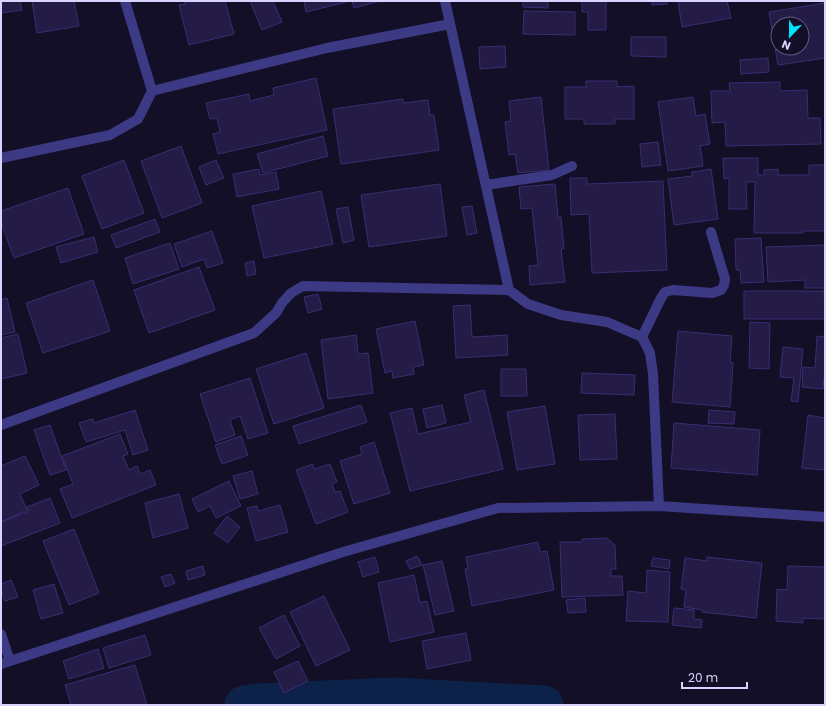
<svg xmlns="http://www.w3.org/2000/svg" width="826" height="706" viewBox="0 0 826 706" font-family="Poppins,sans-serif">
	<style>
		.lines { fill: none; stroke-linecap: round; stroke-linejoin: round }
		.river { stroke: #0c2248; stroke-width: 39 }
		.building { fill: #241b47; stroke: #3b2d73; fill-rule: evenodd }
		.minor { stroke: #3d3a85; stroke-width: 10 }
	</style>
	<rect width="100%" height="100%" fill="#130f26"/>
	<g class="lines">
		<!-- river -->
		<path class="river" d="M244,705L258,703L393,697L544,705"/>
	</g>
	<!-- building -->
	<path class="building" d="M1,1H20L22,10L1,13Z
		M32,1H74L79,26L37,33Z
		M184,1H225L234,34L189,45L179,5L185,4Z
		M250,1H273L282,22L262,30Z
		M304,1H346V2L306,12Z
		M352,1H380L354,8Z
		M523,1H548V8L523,7Z
		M582,1H606V30H588V12H582Z
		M652,1H667V4L652,5Z
		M678,1H727L731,18L682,27Z
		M825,3V58L778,65L769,12ZM778,24H802V48H778Z
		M524,11L575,12V35L523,34Z
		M631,37H666V57L631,56Z
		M505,46L506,67L480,69L479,47Z
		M768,58L769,72L741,74L740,60Z
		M316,78L327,130L218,154L213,134L220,132L217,118L210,119L206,103L249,94L250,101L274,95L273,88Z
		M586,81H617V87L634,86V119H615V124H584V119H565V87H586Z
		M780,82V91L807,90L808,118H820L821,144L726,146L725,122L712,123L711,91H730L729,83Z
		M541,97L549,170L518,173L515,154L509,155L505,122L511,121L509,101Z
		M693,97L696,116L705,114L710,144L700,146L703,166L668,171L658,102Z
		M403,99V103L428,100L430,115H434L439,150L341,164L333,109Z
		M323,136L328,156L263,173L257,154Z
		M658,142L661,165L642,167L640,144Z
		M181,146L202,203L162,218L141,161Z
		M723,158H758V175H764V170L778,169V175H809V165H825V231H803V233H754L755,182H746L747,209H729V178L724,179Z
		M124,160L144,213L102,229L82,176Z
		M216,160L224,178L206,185L199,167Z
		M259,169L260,175L276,172L279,189L237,197L233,174Z
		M711,169L718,219L674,225L668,179L692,176V172Z
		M570,178H587V184L663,181L667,270L592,273L589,214L571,215Z
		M440,184L447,236L369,247L361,195Z
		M555,184L558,217H561L564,249H561L565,282L530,285L529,266L538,265L532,208L521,209L519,187Z
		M68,188L84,234L14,258L1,222V211Z
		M321,191L333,244L264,258L252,206Z
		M472,206L477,233L467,235L462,207Z
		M348,207L354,240L343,243L336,209Z
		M155,219L160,232L116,248L111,235Z
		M212,231L223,263L207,268L204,259L182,267L174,244Z
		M94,237L98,252L61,263L56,247Z
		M761,238L764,282L741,283L740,270H736L735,239Z
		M170,243L179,269L133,284L125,258Z
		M825,245V288H805V280L768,282L766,247Z
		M254,261L256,274L247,276L245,263Z
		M199,267L215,310L149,333L134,290Z
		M93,280L110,331L43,353L26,303Z
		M744,291H824L825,319H744Z
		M318,294L322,309L308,313L304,297Z
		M7,298L15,332L1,335V300Z
		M470,305L472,337L507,335L508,355L456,358L453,306Z
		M415,321L424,365L413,367L414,374L393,378L392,371L385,373L376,329Z
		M750,322L770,323L769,369L749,368Z
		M678,331L732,336L730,362L733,363L730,407L672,402Z
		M18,334L27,373L1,379V338Z
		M356,335L358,354L368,353L373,393L328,399L321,340Z
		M817,336L825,337V378H824L823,389L802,387L803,367L815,368Z
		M783,347L803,349L798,402L791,401L794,378L780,377Z
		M306,353L324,408L274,424L256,369Z
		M501,369H526L527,396H501Z
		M582,373L635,375L634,395L581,393Z
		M250,378L268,433L248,439L240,416L230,420L235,435L216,442L200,394Z
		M484,390L503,469L410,491L390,413L412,408L418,434L471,422L464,395Z
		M361,405L367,422L299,444L293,426Z
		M442,405L446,423L427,428L423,409Z
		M545,406L555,464L517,470L507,412Z
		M135,410L148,450L133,455L125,430L86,442L79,423L93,419L94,423Z
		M709,410L735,412L734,424L708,423Z
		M615,414L617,459L580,460L578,415Z
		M808,415L825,418V470L802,468Z
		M674,423L760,430L757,475L671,468Z
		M50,425L66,470L50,475L34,430Z
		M120,434L128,454L123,456L129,470L137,466L140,474L150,470L156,485L72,518L60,489L73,484L62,456Z
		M241,436L248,455L222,464L215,445Z
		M374,442L390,493L354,504L340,461L362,454L360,447Z
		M25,456L39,485L20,494L27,510L1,522V466Z
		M313,464L314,469L330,464L337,482L332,484L335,492L340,491L348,512L316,524L296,470Z
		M252,471L258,494L240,499L233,476Z
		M229,481L241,506L216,518L210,506L198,512L192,499Z
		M179,494L188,528L153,538L145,503Z
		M50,498L60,523L1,546V522L29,511L27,507Z
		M280,505L288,532L256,541L247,508L257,506L258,511Z
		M227,516L240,527L228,543L214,533Z
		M74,529L99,593L69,605L43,541Z
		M607,538L615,545L616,569H611V576H622L623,595L562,597L560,542H582V539Z
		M538,542L540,552L547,551L554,590L472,606L465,569L468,568L466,557Z
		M417,556L422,565L410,569L406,561Z
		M375,557L379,572L363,577L358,562Z
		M707,557L762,563L756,618L702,612V610L684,607L686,590L681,589L685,558L707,561Z
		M653,558L670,560L669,569L651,566Z
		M442,561L454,611L435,615L423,565Z
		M203,566L205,575L188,580L186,571Z
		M788,566L825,567V619L803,618V623L776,621L777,589L787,590Z
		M647,570L670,572L668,622L626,621L628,591L646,593Z
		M171,574L175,583L165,587L161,577Z
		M414,575L420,603L427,601L434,632L390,642L378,583Z
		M11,580L18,597L5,601L1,590V584Z
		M54,584L63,613L41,619L33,590Z
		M324,596L350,650L316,666L290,612Z
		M585,598L586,612L568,613L566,600Z
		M674,608L694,610V619L702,620L701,628L672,625Z
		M284,615L300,646L276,659L259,628Z
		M466,633L471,660L427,669L422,641Z
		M145,635L151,655L109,668L103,648Z
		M98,649L104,668L69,679L63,661Z
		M298,661L308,681L284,693L274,672Z
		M135,665L147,705H71L65,685Z"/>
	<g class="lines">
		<!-- minor -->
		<path class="minor" d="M125,1L152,91
			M445,1L509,290
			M1,158L110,135L138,119L152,91L327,48L450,24
			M486,185L552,175L572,166
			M642,337L661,298L665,292L673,290L712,293L721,290L724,285L725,279L711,232
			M1,425L254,333L276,313L282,303L291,293L303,286L509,290L528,304L561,315L607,322L642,337L650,353L653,374L659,506
			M1,634L10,661
			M1,664L343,552L498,508L659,506L825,517"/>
	</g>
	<!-- border -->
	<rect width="826" height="706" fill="none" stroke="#d9d4ff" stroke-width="4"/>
	<!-- north arrow -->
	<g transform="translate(790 36) rotate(202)"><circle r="19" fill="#130f26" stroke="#625e7d"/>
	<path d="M0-3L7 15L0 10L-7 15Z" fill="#00e5ff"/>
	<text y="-6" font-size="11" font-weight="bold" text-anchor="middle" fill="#d9d4ff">N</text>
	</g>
	<!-- scale -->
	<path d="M682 682v6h65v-6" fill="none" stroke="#d9d4ff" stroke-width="2"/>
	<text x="688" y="682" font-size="12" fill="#d9d4ff" stroke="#130f26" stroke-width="3" paint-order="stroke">20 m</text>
</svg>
